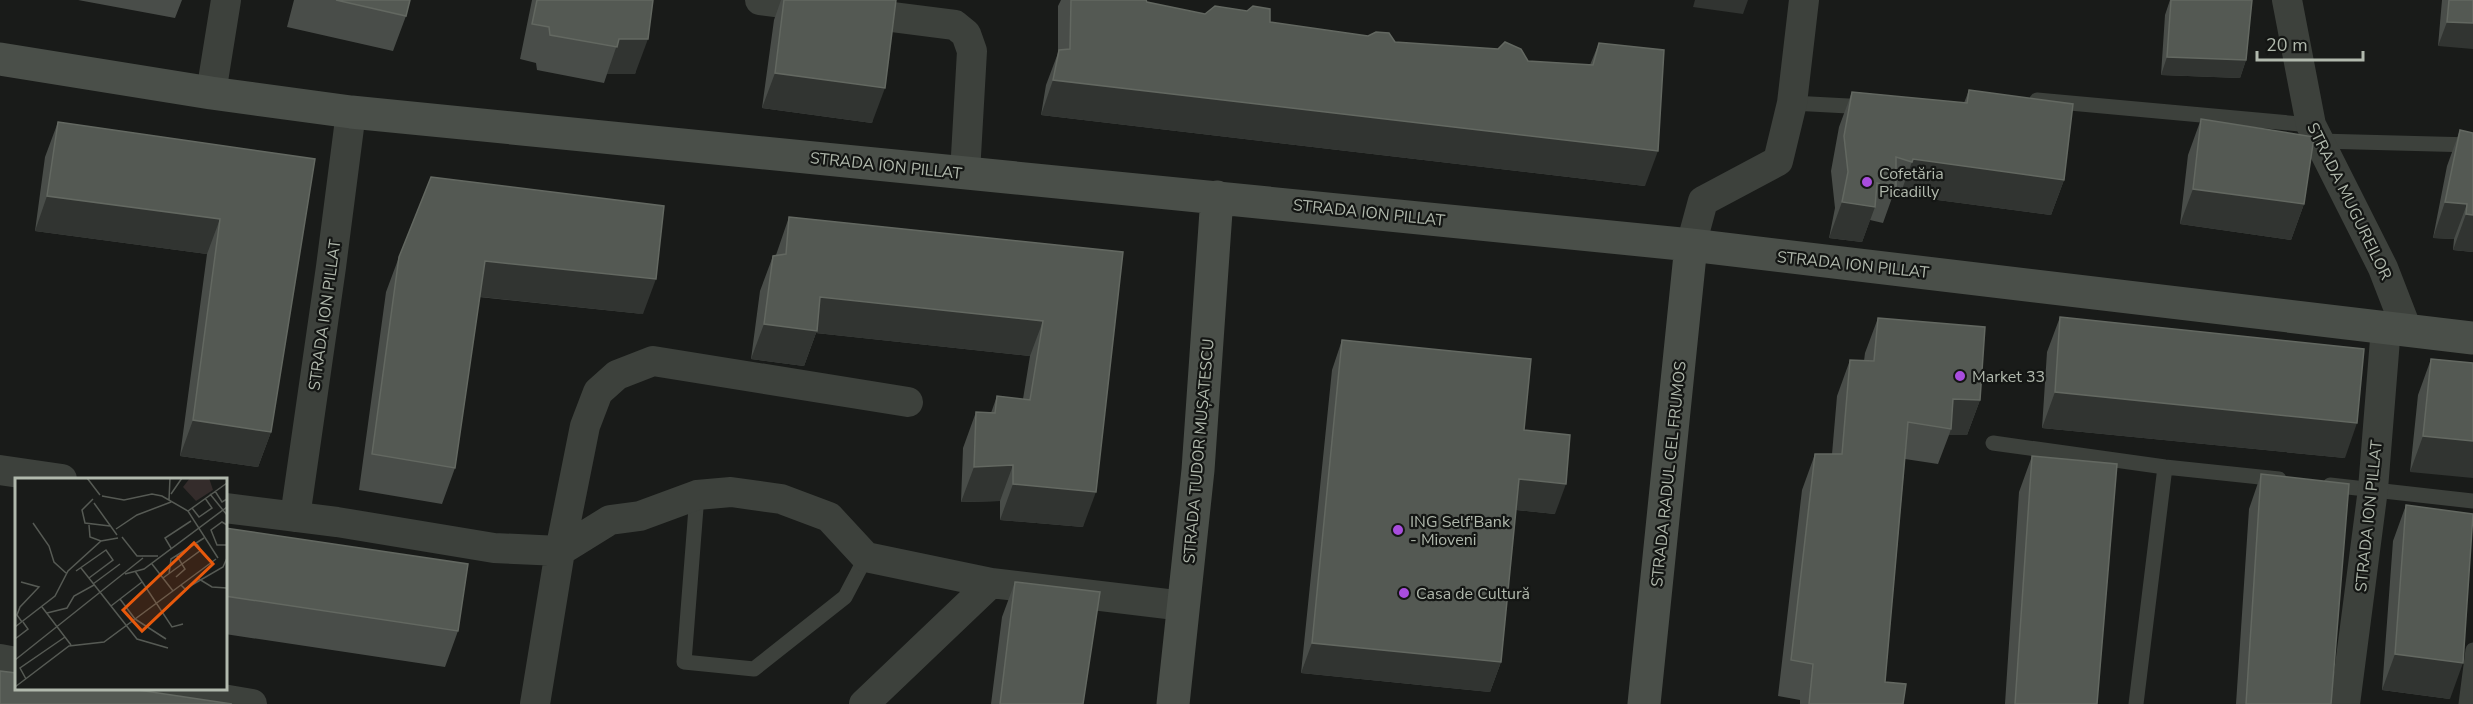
<svg xmlns="http://www.w3.org/2000/svg" width="2473" height="704" viewBox="0 0 2473 704" font-family="'Nunito Sans',sans-serif">
	<style>
		.lines { fill: none; stroke-linecap: round; stroke-linejoin: round }
		.lane { stroke: #3d413c; stroke-width: 15 }
		.street { stroke: #3d413c; stroke-width: 30 }
		.secondary { stroke: #4a4f49; stroke-width: 33 }
		.wall { fill: #494d49 }
		.shaded-wall { fill: #313431 }
		.building { fill: #545953; stroke: #636861; stroke-width: 1.5 }
		.poi-dot { fill: #a94dde; stroke: #141614; stroke-width: 2 }
		.labels { text-anchor: middle; stroke-width: 4.5; stroke-linejoin: round; paint-order: stroke }
		.street-label { font-size: 16px; fill: #b1b9ad; stroke: #141614 }
		.poi-label { font-size: 16px; fill: #b1b9ad; stroke: #141614; text-anchor: start }
		.inset-road { fill: none; stroke: #565a54; stroke-width: 1.5 }
		.view { fill: #e8590c; fill-opacity: 0.15; stroke: #e8590c; stroke-width: 3 }
		.inset-edge { fill: none; stroke: #b1b9ad; stroke-width: 3 }
	</style>
	<rect width="100%" height="100%" fill="#191b19"/>
	<g class="lines">
		<!-- lane -->
		<path class="lane" d="M2037,100L2311,125
			M1792,103L1867,107
			M2319,141L2473,145
			M1993,443L2165,467L2279,479
			M2330,485L2473,501
			M697,495L684,662L754,669L845,597L866,557
			M2136,704L2165,467
			M2466,704L2473,650"/>
		<!-- street -->
		<path class="street" d="M760,0L955,25L966,34L972,51L965,173
			M2287,0L2311,125L2383,268L2407,330
			M211,93L226,0
			M1691,245L1703,201L1778,161L1792,103L1804,0
			M0,470L62,479
			M225,508L337,522L494,548L560,551L610,520L640,516L697,495L731,492L781,499L829,517L866,557L991,583L1184,606
			M295,517L331,267L351,112
			M0,659L16,662
			M158,688L252,704
			M535,704L560,551L585,426L598,392L617,375L653,361L908,402
			M864,704L991,583
			M2345,704L2373,489L2386,327"/>
		<!-- secondary -->
		<path class="secondary" d="M0,59L211,93L351,112L1691,245L2473,338
			M1173,704L1198,470L1217,197
			M1644,704L1691,245"/>
	</g>
	<!-- wall -->
	<path class="wall" d="M78,0H182L175,18Z
		M294,0H410L406,16L393,51L287,27Z
		M532,0H653L635,74H607L604,83L537,70L536,63L520,59Z
		M781,0H896L872,123L762,108L774,20Z
		M1061,0H1146L1147,2L1205,14L1270,22L1395,42L1528,61L1590,65L1599,43L1645,186L1041,115L1046,85L1058,53V6Z
		M2170,0H2252L2246,60L2240,78L2161,75L2165,15Z
		M2442,0H2473L2438,46Z
		M1969,90L2064,180L2051,215L1900,195L1899,197L1893,195L1883,223L1870,220L1862,242L1829,238L1835,208L1831,171L1839,127L1852,92L1964,103Z
		M2201,119L2304,204L2291,240L2180,224L2188,155Z
		M58,122L315,159L271,432L258,467L180,456L207,254L35,231L45,157Z
		M2460,130L2473,252L2453,250L2454,239L2433,238L2447,166Z
		M789,217L1123,252L1083,527L1000,520V501L961,502L963,448L976,412L991,413L997,396L1023,399L1030,356L816,333L804,366L751,359L760,291L773,256L776,255Z
		M399,257L643,314L479,297L455,468L442,504L359,490L386,292Z
		M2060,317L2345,458L2042,428L2047,352Z
		M1878,318L1980,400L1967,435H1949L1938,464L1905,459L1885,682L1903,704H1800V700L1778,696L1802,490L1815,454H1832L1837,396L1850,360L1864,361L1865,353Z
		M1342,340L1524,430L1555,514L1516,510L1501,662L1490,692L1301,673L1332,370Z
		M2431,359L2473,363L2410,472L2418,395Z
		M2032,456L2097,704H2005L2019,492Z
		M2261,474L2331,704H2236L2249,509Z
		M2406,505L2450,699L2382,690L2393,541Z
		M225,528L458,631L445,667L225,634Z
		M1015,582L1083,704H991L1002,617Z"/>
	<!-- shaded-wall -->
	<path class="shaded-wall" d="M1695,0H1748L1743,14L1693,7Z
		M2447,22L2473,23V49L2438,46Z
		M619,39H648L635,74H607Z
		M2167,57L2246,60L2240,78L2161,75Z
		M775,73L885,88L872,123L762,108Z
		M1053,80L1658,151L1645,186L1041,115Z
		M1913,159L2064,180L2051,215L1900,195Z
		M2193,189L2304,204L2291,240L2180,224Z
		M47,196L220,219L207,254L35,231Z
		M1842,202L1875,207L1862,242L1829,238Z
		M2445,202L2467,204L2454,239L2433,238Z
		M2466,214L2473,215V252L2453,250Z
		M485,261L656,279L643,314L472,296Z
		M820,297L1043,321L1030,356L816,333L804,366L751,359L764,324Z
		M2055,392L2357,423L2345,458L2042,428Z
		M1953,399L1980,400L1967,435H1949L1951,429Z
		M193,420L271,432L258,467L180,456Z
		M2423,436L2473,441V478L2410,472Z
		M1013,465L1000,501L961,502L974,467Z
		M1519,479L1566,484L1555,514L1508,509Z
		M1013,484L1096,492L1083,527L1000,520Z
		M1312,643L1501,662L1490,692L1301,673Z
		M2395,654L2463,663L2450,699L2382,690Z"/>
	<!-- building -->
	<path class="building" d="M336,0H410L406,16Z
		M537,0H653L648,39H619L617,47L550,35L549,27L532,24Z
		M784,0H896L885,88L775,73Z
		M1071,0H1146L1147,2L1205,14L1215,6L1247,11L1253,6L1270,9V22L1368,36L1376,32L1389,33L1395,42L1498,49L1505,42L1521,49L1528,61L1593,65L1599,43L1664,50L1658,151L1053,80L1059,50L1070,49Z
		M2171,0H2252L2246,60L2167,57Z
		M2449,0H2473V23L2447,22Z
		M1969,90L2073,104L2064,180L1913,159L1912,162L1896,157V188L1877,183L1875,207L1842,202L1848,172L1844,136L1852,92L1967,103Z
		M2201,119L2314,137L2304,204L2193,189Z
		M58,122L315,159L271,432L193,420L220,219L47,196Z
		M2460,130L2473,133V215L2466,214L2467,204L2445,202Z
		M431,177L664,206L656,279L485,261L455,468L372,454L399,257Z
		M789,217L1123,252L1096,492L1013,484V465L974,467L976,412L995,413L997,396L1030,400L1043,321L820,297L817,331L764,324L773,256L786,254Z
		M2060,317L2364,349L2357,423L2055,392Z
		M1878,318L1985,327L1980,400L1953,399L1951,429L1908,422L1885,682L1906,684L1903,704H1809L1813,664L1791,660L1815,454H1842L1850,360L1874,361Z
		M1342,340L1531,359L1524,430L1570,435L1566,484L1519,479L1501,662L1312,643Z
		M2431,359L2473,363V441L2423,436Z
		M2032,456L2117,464L2097,704H2015Z
		M2261,474L2349,484L2331,704H2246Z
		M2406,505L2473,514L2463,663L2395,654Z
		M225,528L468,564L458,631L225,596Z
		M1015,582L1100,592L1083,704H1000Z
		M0,671L16,673V687H118L232,704H0Z"/>
	<!-- markers -->
	<g class="poi-dot">
		<circle cx="1867" cy="182" r="6"/>
		<circle cx="1960" cy="376" r="6"/>
		<circle cx="1398" cy="530" r="6"/>
		<circle cx="1404" cy="593" r="6"/>
	</g>
	<g class="labels">
		<!-- street labels -->
		<g class="street-label">
			<text transform="translate(886 165) rotate(6)" y="6">STRADA ION PILLAT</text>
			<text transform="translate(2350 201) rotate(64)" y="6">STRADA MUGUREILOR</text>
			<text transform="translate(1369 212) rotate(6)" y="6">STRADA ION PILLAT</text>
			<text transform="translate(1853 264) rotate(6)" y="6">STRADA ION PILLAT</text>
			<text transform="translate(324 315) rotate(-82)" y="6">STRADA ION PILLAT</text>
			<text transform="translate(1198 451) rotate(-85)" y="6">STRADA TUDOR MUȘATESCU</text>
			<text transform="translate(1668 474) rotate(-84)" y="6">STRADA RADUL CEL FRUMOS</text>
			<text transform="translate(2368 516) rotate(-84)" y="6">STRADA ION PILLAT</text>
		</g>
		<!-- poi labels -->
		<g class="poi-label">
			<text x="1879" y="179">Cofetăria<tspan x="1879" dy="18">Picadilly</tspan></text>
			<text x="1972" y="382">Market 33</text>
			<text x="1410" y="527">ING Self'Bank<tspan x="1410" dy="18">- Mioveni</tspan></text>
			<text x="1416" y="599">Casa de Cultură</text>
		</g>
	</g>
	<!-- overview -->
	<g transform="translate(15 478)">
		<rect width="212" height="212" fill="#191b19"/>
		<path d="M175,0H194L198,12L181,23L168,9Z" fill="#342c2b"/>
		<path class="inset-road" d="M72,0L85,17M200,13L207,24L212,21M156,16L167,0M195,16L212,37M87,18L109,22L137,16L147,18L173,33L203,80M78,21L67,32L70,45L95,48M154,22L155,0M79,25L102,57M177,30L184,39L197,30L190,20M173,33L212,5M18,45L34,68L39,84L51,95M74,47L75,59L86,63M212,47L207,44L196,52L202,67H212M101,51L122,37L156,24M107,59L122,78H143M156,70L150,60L176,43M137,86L158,113M66,90L122,161L153,170M61,93L91,72L98,82L74,100M120,93L157,149L168,146M110,96L129,91L212,29M154,96L156,81L189,60M161,99L170,91L162,78M148,100L186,72L182,66M184,101L197,109L212,110M6,104L24,109L5,129L2,137L7,144M78,106L105,86M166,107L170,111L208,89L212,80M105,121L120,141M96,128L127,104M27,129L56,167M32,135L52,130L59,118L79,107M120,141L151,161M0,149L40,118L53,93L86,63L103,60M0,161L13,151L8,144M0,182L128,80M11,201L5,190L50,159M0,209L54,168L89,164L201,81"/>
		<path class="view" d="M179,65L198,86L127,153L108,132Z"/>
		<rect width="212" height="212" class="inset-edge"/>
	</g>
	<!-- scale -->
	<path d="M2257 51v9h106v-9" fill="none" stroke="#b1b9ad" stroke-width="3"/>
	<text x="2266" y="51" font-size="18" fill="#b1b9ad" stroke="#141614" stroke-width="4.5" paint-order="stroke">20 m</text>
</svg>
